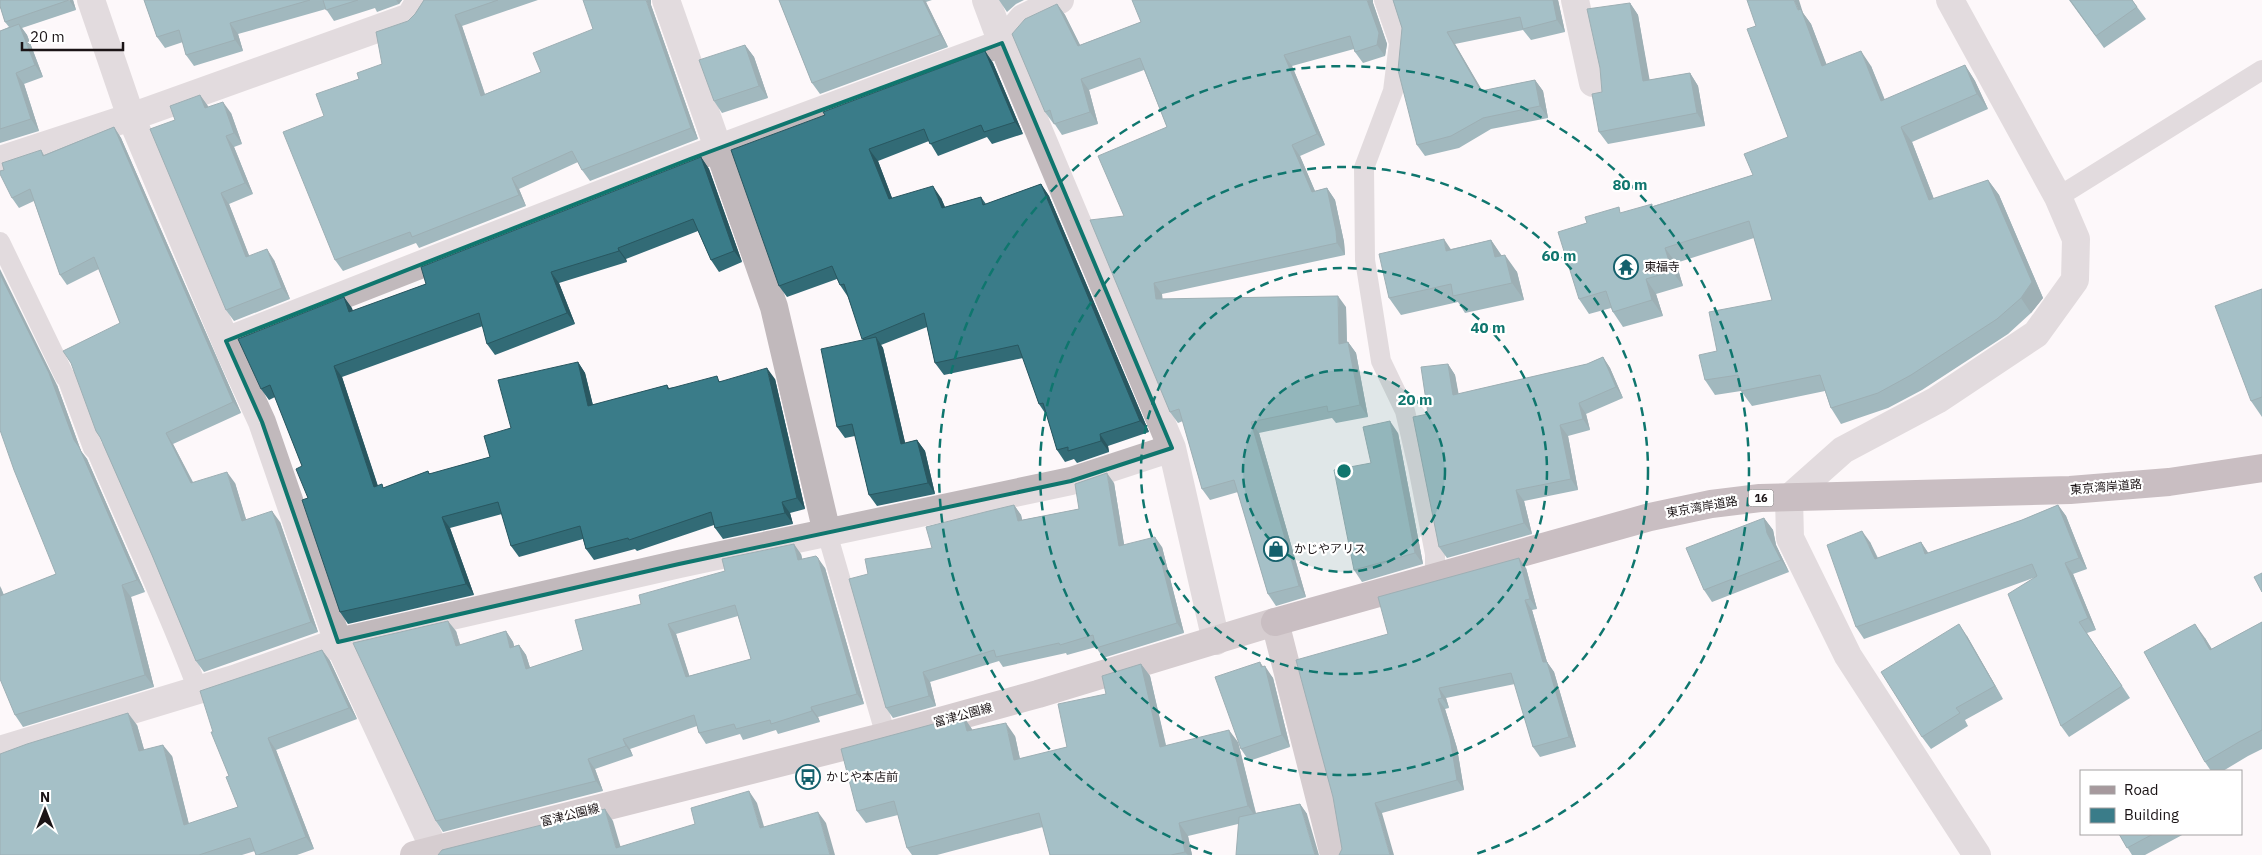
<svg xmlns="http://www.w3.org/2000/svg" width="2262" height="855" viewBox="0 0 2262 855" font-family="'IBM Plex Sans','Noto Sans JP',sans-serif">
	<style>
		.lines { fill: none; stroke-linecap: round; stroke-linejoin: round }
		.service { stroke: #c1b9bc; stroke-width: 20 }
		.minor { stroke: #c1b9bc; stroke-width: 28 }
		.secondary { stroke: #a6999d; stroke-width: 28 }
		.trunk { stroke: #89787e; stroke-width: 28 }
		.wall { fill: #326b76; fill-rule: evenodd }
		.shaded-wall { fill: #295760 }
		.building { fill: #3a7c89; stroke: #295760; fill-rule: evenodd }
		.marked { fill: none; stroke: #0f766e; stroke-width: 4; stroke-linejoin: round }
		.ring { fill: none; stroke: #0f766e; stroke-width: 2.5; stroke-dasharray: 9 6 }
		.labels { text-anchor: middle; stroke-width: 4.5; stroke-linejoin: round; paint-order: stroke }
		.shield { fill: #fff; stroke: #5f5a5c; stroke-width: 1 }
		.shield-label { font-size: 11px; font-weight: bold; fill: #1b1416 }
		.poi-label { font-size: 12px; fill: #1b1416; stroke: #fff; text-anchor: start }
		.street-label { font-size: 12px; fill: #1b1416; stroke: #fff }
		.centre { fill: #0f766e; stroke: #fff; stroke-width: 2.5 }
		.ring-label { font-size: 15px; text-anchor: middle; font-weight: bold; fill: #0f766e; stroke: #fff; stroke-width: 4.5; stroke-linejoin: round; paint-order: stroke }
	</style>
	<rect width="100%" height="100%" fill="#fdf8fa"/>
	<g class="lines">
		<!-- service -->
		<path class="service" d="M1384,0L1399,43L1393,91L1364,168L1365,260L1381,361L1405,411L1418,467L1435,554V578
			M2058,197L2262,70
			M0,242L65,377L67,378L93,448L97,452C130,531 168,609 198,690
			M827,533L886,736"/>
		<!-- minor -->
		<path class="minor" d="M91,0L131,117L231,354L262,422L338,642L437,855
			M666,0L774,307L827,533
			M986,0L1002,43L1172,448L1216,641
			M1575,0L1593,83
			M1950,0L2058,197L2076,239L2075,280L2036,334L1937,400L1843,450L1789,498L1790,538L1848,656L1977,855
			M0,160L131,117L410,17L420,0
			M226,341L690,159L1002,43L1023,18L1060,0
			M0,750L234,679L338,642L679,564L1071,481L1172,448"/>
		<!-- secondary -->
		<path class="secondary" d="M414,855L886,736L1038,694L1275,622L1334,855"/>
		<!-- trunk -->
		<path class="trunk" d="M1275,622L1650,517L1711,504L1760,498L2070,490L2169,482L2262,468"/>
	</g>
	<!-- wall -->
	<path class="wall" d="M73,0L76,10L22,28L27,35L43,77L24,84L39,131L0,143V31L9,27L5,22L0,6Z
		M144,0H402L399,4L377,12L375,8L334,21L326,9L238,34L243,51L194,66L186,55L183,42L165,48L157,37Z
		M424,0H538L462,26L485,94L541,72L651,5L698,139L590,181L582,170L578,162L519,189L526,206L419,248L416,243L343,271L335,260L324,116L359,79L382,64L408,21L415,14Z
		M779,0H932L926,2L948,47L820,94L812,83Z
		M999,0H1024L1016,4L1007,12Z
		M1393,0H1558L1565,32L1531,40L1523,30L1455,44L1482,91L1535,80L1543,91L1548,118L1491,129L1459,148L1425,156L1417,145L1402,28Z
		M2069,0H2132L2146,19L2104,48Z
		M1373,3L1387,44L1385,56L1363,63L1355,52L1354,49L1292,66L1325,145L1300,156L1315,191L1327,188L1335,200L1344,242L1345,255L1162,294V299L1346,307L1347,342H1348L1356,353L1368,417L1336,423L1332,418L1259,433L1306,597L1276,606L1268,594L1238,492L1210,500L1202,489L1183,421L1178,423L1170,412L1124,216L1167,127L1144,70L1089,90L1098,124L1062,135L1054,123H1053L1045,112L1057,4L1065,15L1080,45L1141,22Z
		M1630,3L1638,15L1649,80L1690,73L1698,86L1705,126L1608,144L1599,132L1602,92Z
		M1803,13L1811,24L1826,64L1871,66L1885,100L1965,65L1975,81L1988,109L1912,142L1934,199L1988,180L1999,195L2043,298L2031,313L2008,334L1922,390L1888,408L1841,424L1831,408L1825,391L1752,406L1741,391L1715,395L1705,380L1717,351L1772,300L1754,238L1676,263L1683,286L1656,294L1663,316L1623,327L1613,312L1611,308L1589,314L1579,299L1623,213L1653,206L1753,175L1788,137L1756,26Z
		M745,45L754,57L768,98L722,113L714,101Z
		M985,51L993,63L1023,134L992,144L987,137L938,156L929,141L878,161L892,198H941L945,207L981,197L986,204L1041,184L1049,196L1149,432L1108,446L1109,452L1077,463L1074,459L1065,462L1057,450L1047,416L1039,404L1023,358L944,375L935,363L927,327L881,345L883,348L905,443L917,440L925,451L935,494L877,506L869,495L855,436L845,438L837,427L863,340L848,297L840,285L837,279L787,297L779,286L825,115Z
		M200,95L208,107L231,113L242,144L234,147L253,194L229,204L249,256L274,260L290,299L234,321L226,310L175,120Z
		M114,127L121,138L241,413L173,444L193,482L235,483L246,520L280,522L318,632L204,672L196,661L152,555L101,439L96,431L120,323L99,269L67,285L60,275L34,201L19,208L12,198L41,150L44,155Z
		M701,157L709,169L742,262L719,272L711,260L698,231L626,259L627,262L559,283L575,324L495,355L487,344L483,326L342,377L378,486L384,488L428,471L430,474L490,457L511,428L578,362L585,373L593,405L667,385L669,388L721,381L775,379L805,509L790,513L793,524L723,539L715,528L714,525L637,551L635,549L594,560L586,549L583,539L519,557L511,546L502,514L450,528L474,595L348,624L340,612L308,498L302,466L275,397L269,400L261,389L344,297L353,311L426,284Z
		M1491,240L1502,256L1517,272L1524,300L1465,313L1458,302L1401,315L1389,298L1451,249Z
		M2262,289V417L2251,401Z
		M1603,357L1610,368L1623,398L1586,414L1590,430L1568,436L1578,490L1524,501L1532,534L1447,558L1439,547L1428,414L1448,364L1455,375L1458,394L1587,364Z
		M57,385L81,451L87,459L145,592L131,597L154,687L23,727L15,715L1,588L4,595L56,574Z
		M1398,433L1423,564L1362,582L1354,570L1371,463Z
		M1114,483L1124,545L1162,547L1184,633L1103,658L1096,647L1067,655L1066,653L1003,667L999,661L930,682L936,706L893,718L886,708L868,574L932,548L1014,505L1021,515L1022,520L1079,509Z
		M2058,505L2066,516L2087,569L2073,574L2096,630L2087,633L2130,698L2069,737L2061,726L2036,577L1864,639L1856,627L1870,542L1878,558L1921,542L1928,553L2022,520Z
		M1764,518L1773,530L1776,545L1789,572L1712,602L1704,590Z
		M801,554L802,559L825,568L864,704L818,717L820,722L778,734L776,730L743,740L740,734L706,744L699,733L697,726L630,749L633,756L595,769L603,791L443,832L436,821L456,631L460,645L506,631L513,642L514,646L519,645L526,655L530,668L583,650L641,604ZM738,616L751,659L689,676L676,634Z
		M1526,568L1537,609L1532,610L1547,662L1554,672L1576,747L1540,757L1533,747L1515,684L1446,698L1449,708L1445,709L1457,748L1464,790L1382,813L1342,849L1388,634Z
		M2262,622V749L2248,756L2223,771H2211L2205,762V638L2212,649Z
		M1967,636L2003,699L1965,720L1968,726L1931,749L1922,737Z
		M322,650L330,661L357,719L276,750L314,849L297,855H256L255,851L242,855H0L137,725L144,750L172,756L189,824L238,807L229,776L213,732Z
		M1141,664L1150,676L1166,745L1238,742L1256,813L1300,804L1307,814L1238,824L1188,836L1192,855H1050L1043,827L937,855H912L907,848L898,815L866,823L857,811L963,716L972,730L1015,736L1020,759L1067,747L1106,694Z
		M1262,666L1273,678L1290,747L1249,761L1241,749Z
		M2119,834H2184L2145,855H2132Z"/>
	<!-- shaded-wall -->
	<path class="shaded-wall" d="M69,0H73L76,10Z
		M396,0H402L399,4Z
		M646,0H651V5L698,139L691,128Z
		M923,0H925L926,2L948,47L940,35Z
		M1367,0H1373V3L1387,44L1385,56L1377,45Z
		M1553,0H1558L1565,32L1557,20Z
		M1794,0H1799L1803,13L1811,24L1833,81L1822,66Z
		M1630,3L1638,15L1652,93L1643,81Z
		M1057,4L1065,15L1086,57L1078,46Z
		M455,15L462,26L489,107L481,96Z
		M230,23L238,34L243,51L235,40Z
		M19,24L27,35L43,77L35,65Z
		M1447,32L1455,44L1489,102L1481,91Z
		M745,45L754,57L768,98L759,86Z
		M985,51L993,63L1023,134L1015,122Z
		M1861,51L1871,66L1891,116L1881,101Z
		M1284,55L1292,66L1325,145L1317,134Z
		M1965,65L1975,81L1988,109L1977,94Z
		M16,73L24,84L39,131L31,119Z
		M1690,73L1698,86L1705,126L1697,113Z
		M1081,79L1089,90L1098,124L1090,112Z
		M1535,80L1543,91L1548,118L1540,106Z
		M200,95L208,106L213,119L205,108Z
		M223,102L231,113L242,144L234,133Z
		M114,127L121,138L241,413L233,402Z
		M1901,127L1912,142L1940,215L1929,200Z
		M226,136L234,147L253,194L245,183Z
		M1292,145L1300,156L1320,203L1312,192Z
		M869,149L878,161L897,211L889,199Z
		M701,157L709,169L742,262L734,251Z
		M512,178L519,189L526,206L519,195Z
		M1988,180L1999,195L2043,298L2031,313L2021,298Z
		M1041,184L1049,196L1149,432L1140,421Z
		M933,186L941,198L950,219L942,208Z
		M1327,188L1335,200L1344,242L1345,255L1337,243Z
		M221,193L229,204L254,268L246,257Z
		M1444,239L1456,257L1446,251Z
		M1491,240L1503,258L1495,257Z
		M618,248L626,259L627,262L619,251Z
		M1665,248L1676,263L1683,286L1672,271Z
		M267,249L274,260L290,299L282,288Z
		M1505,255L1517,272L1524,300L1512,283Z
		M0,269L57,385L81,451L87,459L145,592L137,580L74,440L0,274Z
		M551,272L559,283L575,324L567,313Z
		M1646,279L1656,294L1663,316L1652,300Z
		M1154,283L1162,294L1164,310L1156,299Z
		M1338,296L1346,307L1347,355L1339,344Z
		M344,297L352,308L357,323L349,312Z
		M876,337L883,348L908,455L901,444Z
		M1348,342L1356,353L1368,417L1360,405Z
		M1603,357L1610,368L1623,398L1616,387Z
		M578,362L585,373L596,418L588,406Z
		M1448,364L1455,375L1461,406L1453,395Z
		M334,366L342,377L382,499L374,487Z
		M767,368L775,379L805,509L797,498Z
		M1579,403L1586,414L1590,430L1583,419Z
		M1390,421L1398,433L1423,564L1415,553Z
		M1251,422L1259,433L1306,597L1299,586Z
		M1560,425L1568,436L1578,490L1571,479Z
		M166,433L173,444L198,493L191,483Z
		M1100,434L1108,446L1109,452L1101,441Z
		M917,440L925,451L935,494L928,483Z
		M227,472L235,483L250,532L242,521Z
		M1107,473L1114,483L1126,556L1119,546Z
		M1516,490L1524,501L1532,534L1524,523Z
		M782,502L790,513L793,524L785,513Z
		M1014,505L1021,515L1025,531L1018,521Z
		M2058,505L2066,516L2087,569L2079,558Z
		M272,511L280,522L318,632L311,622Z
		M442,517L450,528L474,595L466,584Z
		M1764,518L1773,530L1776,545L1789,572L1781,560L1767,533Z
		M1862,531L1870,542L1883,571L1875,559Z
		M1155,537L1162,547L1184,633L1177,623Z
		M1921,542L1929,554H1925Z
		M794,544L801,554L805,570L798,560Z
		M818,558L825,568L864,704L857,694Z
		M1519,558L1526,568L1537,609L1530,599Z
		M2065,563L2073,574L2096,630L2088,618Z
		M122,585L131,597L154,687L145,675Z
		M0,586L1,588L8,608L0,596Z
		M1525,600L1532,610L1547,662L1554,672L1576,747L1569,737L1543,662Z
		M448,621L456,631L464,657L456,646Z
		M668,624L676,634L693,687L686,677Z
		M1959,624L1967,636L2003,699L1995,686Z
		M2195,624L2205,638L2220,664L2210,650Z
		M506,631L513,642L517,658L510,648Z
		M519,645L526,655L534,680L526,669Z
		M322,650L330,661L357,719L349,708Z
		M1260,662L1266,671L1265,666L1273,678L1290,747L1282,735Z
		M1141,664L1150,676L1169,760L1160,747Z
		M923,672L930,682L936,706L929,696Z
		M1439,688L1446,698L1449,708L1442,698Z
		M1438,699L1445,709L1457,748L1464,790L1457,780Z
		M811,707L818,717L820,722L812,711Z
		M128,713L137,725L148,763L139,751Z
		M963,716L972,729L976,744L967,731Z
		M1006,723L1015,736L1023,773L1014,760Z
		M1229,730L1238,742L1257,819L1248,806Z
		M268,738L276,750L314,849L306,837Z
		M623,739L630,749L633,756L626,746Z
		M163,745L172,756L192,837L184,825Z
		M588,759L595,769L603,791L596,781Z
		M749,791L757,803L768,840L760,828Z
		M1375,803L1382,813L1394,855H1390Z
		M1300,804L1307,814L1319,855H1315Z
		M605,809L613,821L623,855L616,848Z
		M818,812L826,823L835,855H830Z
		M1179,823L1188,836L1192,855H1188L1185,852Z"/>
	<!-- building -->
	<path class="building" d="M0,0H69L5,22L0,6Z
		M144,0H310L230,23L235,40L186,55L179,30L157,37Z
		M323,0H358L326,10Z
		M424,0H498L455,15L481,96L541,72L533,53L593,29L583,0H646L691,128L582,170L572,151L512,178L519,195L412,237L410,232L335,260L283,132L324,116L316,94L359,79L357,73L382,64L376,32L408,21L415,14Z
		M779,0H923L940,35L812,83Z
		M1132,0H1367L1379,33L1377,45L1355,52L1350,36L1284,55L1317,134L1292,145L1312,192L1327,188L1336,231L1337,243L1154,283L1156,299L1338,296L1339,344L1348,342L1360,405L1328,412L1327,406L1251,422L1299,586L1268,594L1234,480L1202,489L1179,409L1170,412L1090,220L1124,216L1098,156L1167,127L1140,58L1081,79L1090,112L1054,124L1050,110L1045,112L1012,34L1025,19L1057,4L1078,46L1141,22Z
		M1393,0H1553L1557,20L1523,29L1520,17L1447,32L1481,91L1535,80L1540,106L1483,118L1451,136L1417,145L1398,70L1402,28Z
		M1747,0H1794L1798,10L1801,9L1822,66L1861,51L1881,101L1965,65L1977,94L1901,127L1929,200L1988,180L2032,282L2021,298L1997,319L1911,375L1878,393L1831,408L1820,375L1741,391L1738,375L1705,380L1699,355L1717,351L1709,312L1772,300L1749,221L1665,248L1672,271L1646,279L1652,300L1613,312L1606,291L1579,299L1558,232L1587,223L1585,217L1619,207L1620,213L1652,204V207L1753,175L1744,154L1788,137L1747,29L1756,26Z
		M2070,0H2132L2137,7L2096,36Z
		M1630,3L1643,81L1690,73L1697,113L1599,132L1592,94L1602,92L1600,68L1587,9Z
		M19,24L35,65L16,73L31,119L0,129V31Z
		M745,45L759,86L714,101L699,60Z
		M985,51L1015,122L984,132L981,125L930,144L924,129L869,149L889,199L933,186L942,208L981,197L983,205L1041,184L1140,421L1100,434L1101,441L1068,451V447L1057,450L1043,403L1039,404L1018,345L935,363L924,313L862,339L844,284L840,285L832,266L779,286L731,150L825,115L823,112Z
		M200,95L205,108L223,102L234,133L226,136L245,183L221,193L246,257L267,249L282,288L226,310L150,129L175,120L170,106Z
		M114,127L233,402L166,433L191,483L227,472L242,521L272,511L311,622L196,661L152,555L100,437L96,431L71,363L63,351L120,323L94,257L60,275L30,189L12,198L0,174V171L4,170L2,163L41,150L43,156Z
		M701,157L734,251L711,260L693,219L618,248L619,251L551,272L567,313L487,344L479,313L334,366L374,487L382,484L383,488L428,471L429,474L490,457L484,436L511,428L498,380L578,362L588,406L667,385L668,389L717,376L719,382L767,368L797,498L782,502L785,513L715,528L711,512L629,540L628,538L586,549L580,526L511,546L498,502L442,517L466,584L340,612L302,500L308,498L296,469L302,466L270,385L261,389L238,339L344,297L349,312L426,284L421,267Z
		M1444,239L1446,251L1491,240L1495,257L1505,255L1512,283L1453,296L1451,284L1389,298L1379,254Z
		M0,274L49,373L74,440L79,447L137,580L122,585L145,675L15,715L0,679V596L56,574L14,470L0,430Z
		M2262,289V397L2251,401L2215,306Z
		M876,337L901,444L917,440L928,483L869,495L852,424L837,427L821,349Z
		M1603,357L1616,387L1579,403L1583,419L1560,425L1571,479L1516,490L1524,523L1439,547L1413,417L1428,414L1421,367L1448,364L1453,395L1587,364Z
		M1390,421L1415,553L1354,570L1334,470L1371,463L1363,427Z
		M1107,473L1119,546L1155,537L1177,623L1096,648L1093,635L1060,645L1059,643L996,657L994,650L923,672L929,696L886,708L849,579L868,574L865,559L932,548L926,527L989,511L1014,505L1018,521L1079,509L1075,484Z
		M2058,505L2079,558L2065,563L2088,618L2079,622L2122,686L2061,726L2008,594L2037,576L2032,564L1856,627L1827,545L1862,531L1875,559L1921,542L1925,554L2022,520Z
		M1764,518L1767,533L1781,560L1704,590L1686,548Z
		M794,544L798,560L816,556L818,558L857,694L811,707L812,711L771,724L770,720L736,729L734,724L699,733L694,715L623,739L626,746L588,759L596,781L436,821L353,643L448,621L456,646L506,631L510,648L519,645L526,669L583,650L575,620L641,604L639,595L725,571L722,559ZM735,605L751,659L686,677L668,624Z
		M1519,558L1530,599L1525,600L1543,662H1547L1569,737L1533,747L1511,673L1439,688L1442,698L1438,699L1450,738L1457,780L1375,803L1390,855H1339L1342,849L1333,797L1296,660L1388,634L1378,597Z
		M2262,573V592L2254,577Z
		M2262,622V730L2239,742L2205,762L2144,652L2195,624L2210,650Z
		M1959,624L1995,686L1956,708L1960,713L1922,737L1881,672Z
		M322,650L349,708L268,738L306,837L258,855H256L250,838L199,855H0V754L27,744L128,713L139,751L163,745L184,825L238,807L226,777L229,776L211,732H213L200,691Z
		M1260,662L1261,667L1265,666L1282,735L1241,749L1215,677Z
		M1141,664L1160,747L1229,730L1248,806L1179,823L1185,852L1171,855H1050L1039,813L907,848L894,801L857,811L841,749L963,716L967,731L1006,723L1014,760L1067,747L1058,704L1106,694L1102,676Z
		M749,791L760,828L818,812L830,855H438L442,850L605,809L616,848L695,824L691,808Z
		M1300,804L1315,855H1236L1239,817Z
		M2119,834H2153L2127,848Z"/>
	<!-- marked area -->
	<path d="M0 0H2262V855H0ZM1002,43L1172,448L1071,481L679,564L338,642L262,422L226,341L690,159Z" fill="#fdf8fa" fill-opacity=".55" fill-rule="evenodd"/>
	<path class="marked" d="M1002,43L1172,448L1071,481L679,564L338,642L262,422L226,341L690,159Z"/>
	<!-- distance rings -->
	<circle cx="1344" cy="471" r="101" fill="#0f766e" fill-opacity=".12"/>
	<g class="ring">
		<circle cx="1344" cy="471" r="101"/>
		<circle cx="1344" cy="471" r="203"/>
		<circle cx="1344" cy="471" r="304"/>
		<path d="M1212 854A405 405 0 1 1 1476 854"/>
	</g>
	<!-- icons -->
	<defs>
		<symbol id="temple-ring" viewBox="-11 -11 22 22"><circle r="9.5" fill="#fff" stroke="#14606c" stroke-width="1.5"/><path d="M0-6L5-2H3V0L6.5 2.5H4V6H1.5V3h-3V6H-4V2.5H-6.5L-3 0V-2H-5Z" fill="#14606c"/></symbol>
		<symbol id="shop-ring" viewBox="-11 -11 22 22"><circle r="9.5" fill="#fff" stroke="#14606c" stroke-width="1.5"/><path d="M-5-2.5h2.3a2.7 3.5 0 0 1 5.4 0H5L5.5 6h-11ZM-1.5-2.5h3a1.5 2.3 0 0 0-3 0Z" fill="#14606c"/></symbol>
		<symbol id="bus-ring" viewBox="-11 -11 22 22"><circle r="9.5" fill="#fff" stroke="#14606c" stroke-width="1.5"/><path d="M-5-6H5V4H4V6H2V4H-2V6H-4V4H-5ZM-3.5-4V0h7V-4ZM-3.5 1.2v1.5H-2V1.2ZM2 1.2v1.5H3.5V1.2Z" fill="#14606c"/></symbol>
	</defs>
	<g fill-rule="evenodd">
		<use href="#temple-ring" x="1612" y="253" width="28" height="28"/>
		<use href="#shop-ring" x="1262" y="535" width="28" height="28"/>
		<use href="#bus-ring" x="794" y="763" width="28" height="28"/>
	</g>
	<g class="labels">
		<!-- shield labels -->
		<rect class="shield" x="1748.5" y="489.5" width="25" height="17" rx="4"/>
		<g class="shield-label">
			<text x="1761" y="502">16</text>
		</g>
		<!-- poi labels -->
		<g class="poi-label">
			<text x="1644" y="271">東福寺</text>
			<text x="1294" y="553">かじやアリス</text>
			<text x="826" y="781">かじや本店前</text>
		</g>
		<!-- street labels -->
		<g class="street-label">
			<text transform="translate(2106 487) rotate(-5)" y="4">東京湾岸道路</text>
			<text transform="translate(1702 507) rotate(-10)" y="4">東京湾岸道路</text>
			<text transform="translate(963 715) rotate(-15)" y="4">富津公園線</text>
			<text transform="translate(570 815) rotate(-14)" y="4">富津公園線</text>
		</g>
	</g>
	<circle cx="1344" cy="471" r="8" class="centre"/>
	<g class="ring-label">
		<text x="1630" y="190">80 m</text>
		<text x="1559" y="261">60 m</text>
		<text x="1488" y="333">40 m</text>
		<text x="1415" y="405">20 m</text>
	</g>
	<!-- legend -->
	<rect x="2080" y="770" width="162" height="65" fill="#ffffff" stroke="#a4a1a2"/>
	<rect x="2090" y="786" width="25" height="8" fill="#a6999d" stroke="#a4a1a2"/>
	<text x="2124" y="795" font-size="15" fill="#1b1416">Road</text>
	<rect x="2090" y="808" width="25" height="15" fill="#3a7c89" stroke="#a4a1a2"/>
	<text x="2124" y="820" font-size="15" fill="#1b1416">Building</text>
	<!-- north arrow -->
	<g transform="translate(45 810)" stroke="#ffffff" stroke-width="4" paint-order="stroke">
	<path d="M0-4L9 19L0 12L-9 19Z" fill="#1b1416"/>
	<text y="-8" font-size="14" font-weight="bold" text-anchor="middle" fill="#1b1416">N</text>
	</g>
	<!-- scale -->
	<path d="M22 42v8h101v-8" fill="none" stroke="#1b1416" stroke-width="2.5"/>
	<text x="30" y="42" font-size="15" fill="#1b1416" stroke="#ffffff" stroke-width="4" paint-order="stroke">20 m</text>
</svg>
